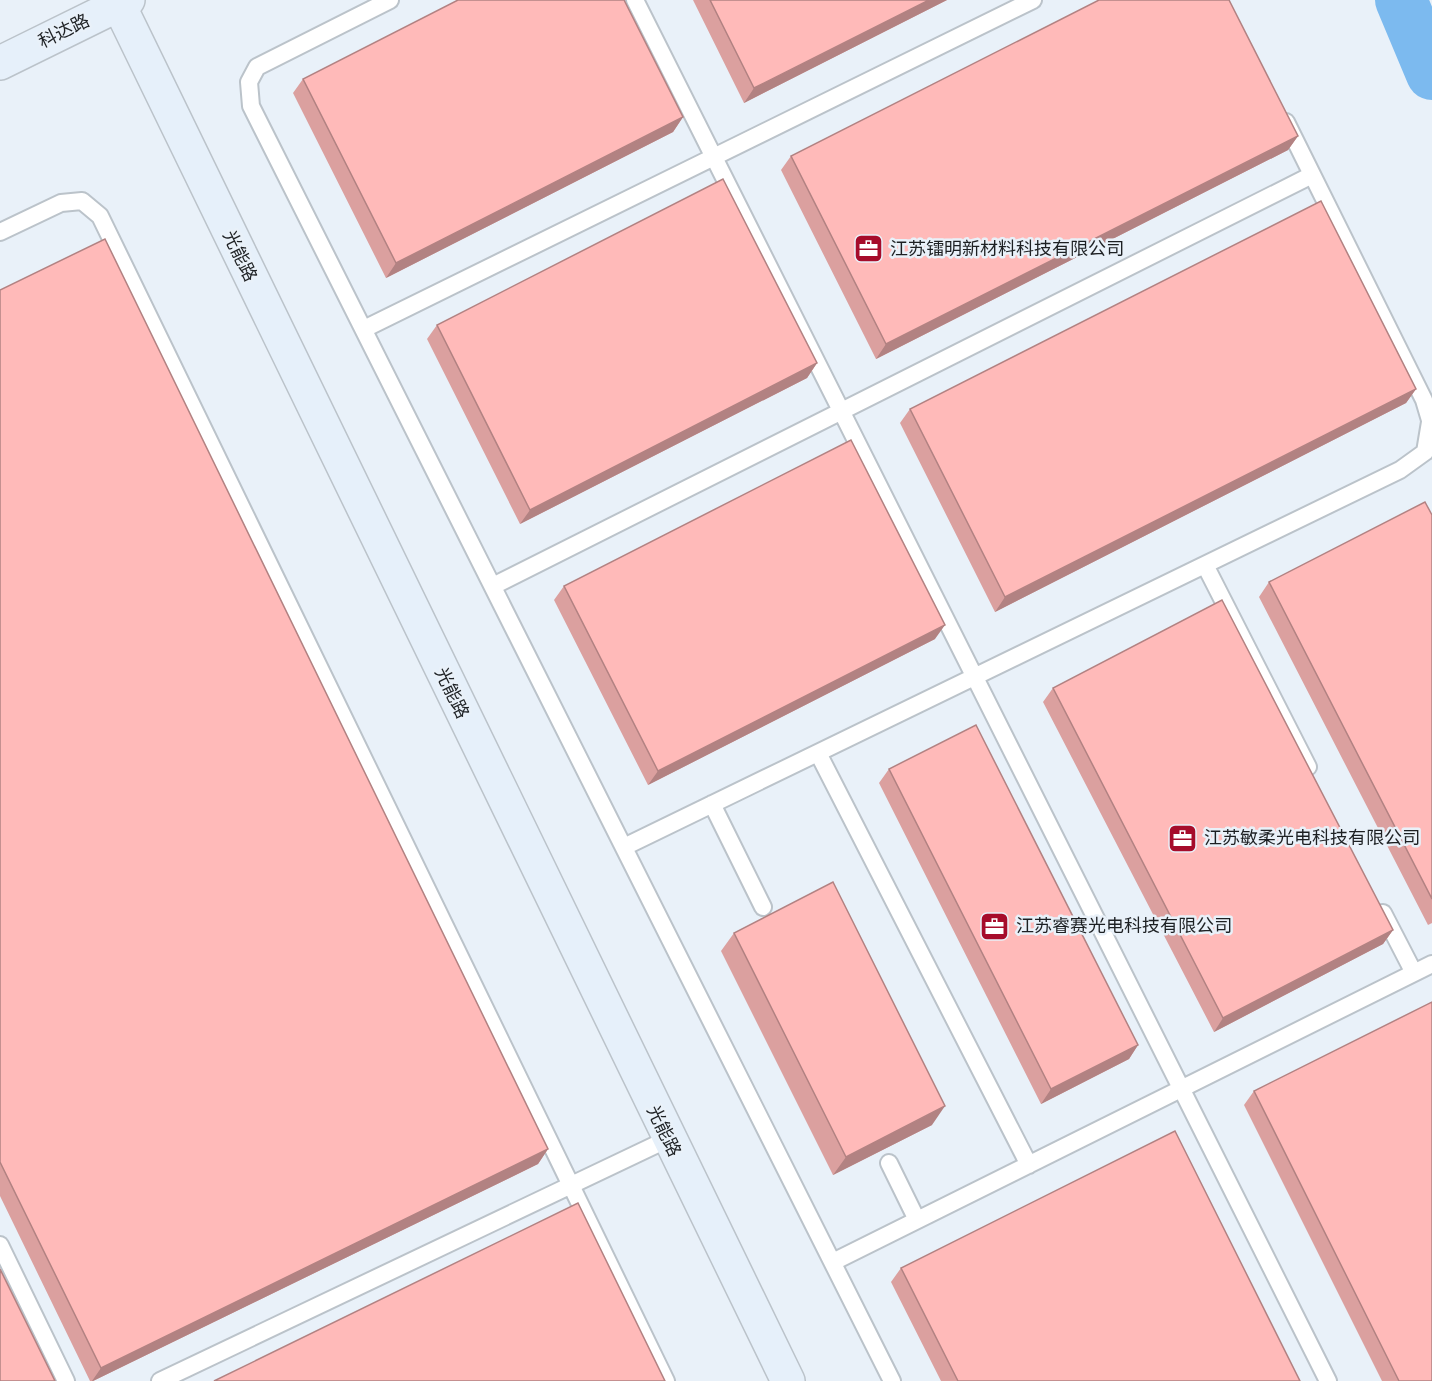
<svg xmlns="http://www.w3.org/2000/svg" width="1432" height="1381" viewBox="0 0 1432 1381" font-family="'Titillium Web','Noto Sans SC',sans-serif">
	<style>
		.lines { fill: none; stroke-linecap: round; stroke-linejoin: round }
		.river { stroke: #7cbaef; stroke-width: 52 }
		.lane-casing { stroke: #bbc3ca; stroke-width: 20 }
		.secondary-casing { stroke: #bbc3ca; stroke-width: 36 }
		.lane { stroke: #fff; stroke-width: 16 }
		.secondary { stroke: #e6f0fa; stroke-width: 33 }
		.wall { fill: #dba09f }
		.shaded-wall { fill: #b28282 }
		.building { fill: #ffbab9; stroke: #b28282; stroke-width: 1.5 }
		.labels { text-anchor: middle; stroke-width: 5; stroke-linejoin: round; paint-order: stroke }
		.street-label { font-size: 18px; fill: #1d2023; stroke: #e9f1f9 }
		.poi-label { font-size: 18px; fill: #1d2023; stroke: #e9f1f9; text-anchor: start }
	</style>
	<rect width="100%" height="100%" fill="#e9f1f9"/>
	<g class="lines">
		<!-- river -->
		<path class="river" d="M1401,0L1432,74"/>
		<defs>
			<path id="lane" d="M390,0L257,67L249,82L251,106L892,1381
				M635,0L1328,1381
				M1286,122L1424,400L1432,427
				M0,232L61,203L82,201L100,216L666,1381
				M364,329L1033,0
				M1205,565L1308,767
				M493,586L1312,175
				M818,753L1029,1165
				M712,804L763,907
				M624,847L1400,470L1425,452L1430,422
				M1383,913L1414,973
				M889,1163L917,1220
				M0,1245L66,1381
				M833,1262L1432,964
				M160,1381L668,1139"/>
			<path id="secondary" d="M119,5L788,1381
				M0,63L128,0"/>
		</defs>
		<!-- lane casing -->
		<use href="#lane" class="lane-casing"/>
		<!-- secondary casing -->
		<use href="#secondary" class="secondary-casing"/>
		<!-- lane -->
		<use href="#lane" class="lane"/>
		<!-- secondary -->
		<use href="#secondary" class="secondary"/>
	</g>
	<!-- wall -->
	<path class="wall" d="M693,0H947L744,103Z
		M303,79L683,117L673,132L386,278L293,93Z
		M1298,136L1288,150L876,359L781,170L791,156Z
		M0,290L548,1149L538,1164L93,1381H90L0,1196Z
		M437,325L817,363L807,378L520,524L427,339Z
		M1416,389L1406,403L995,612L900,423L910,409Z
		M1432,515V923L1428,925L1259,597L1269,582Z
		M564,586L935,639L648,785L554,600Z
		M1053,688L1393,930L1383,944L1214,1032L1043,702Z
		M889,769L1138,1045L1129,1059L1041,1104L879,783Z
		M734,933L932,1125L833,1175L721,951Z
		M1254,1091L1432,1381H1382L1244,1105Z
		M901,1268L1300,1381H941L891,1282Z"/>
	<!-- shaded-wall -->
	<path class="shaded-wall" d="M929,0H947L744,103L754,88Z
		M683,117L673,132L386,278L396,263Z
		M1298,136L1288,150L876,359L886,344Z
		M817,363L807,378L520,524L530,510Z
		M1416,389L1406,403L995,612L1005,597Z
		M945,625L935,639L648,785L658,771Z
		M1393,930L1383,944L1214,1032L1223,1018Z
		M1138,1045L1129,1059L1041,1104L1051,1089Z
		M945,1106L932,1125L833,1175L846,1157Z
		M548,1149L538,1164L93,1381H92L101,1368Z"/>
	<!-- building -->
	<path class="building" d="M458,0H624L683,117L396,263L303,79Z
		M710,0H929L754,88Z
		M1099,0H1229L1298,136L886,344L791,156Z
		M723,179L817,363L530,510L437,325Z
		M1321,201L1416,389L1005,597L910,409Z
		M105,239L548,1149L101,1368L0,1162V290Z
		M851,440L945,625L658,771L564,586Z
		M1425,502L1432,515V899L1269,582Z
		M1222,600L1393,930L1223,1018L1053,688Z
		M976,725L1138,1045L1051,1089L889,769Z
		M833,882L945,1106L846,1157L734,933Z
		M1432,1002V1381H1399L1254,1091Z
		M1175,1131L1300,1381H958L901,1268Z
		M578,1203L665,1381H214Z
		M0,1269L55,1381H0Z"/>
	<!-- icons -->
	<defs>
		<symbol id="office-square" viewBox="-11 -11 22 22"><rect x="-9" y="-9" width="18" height="18" rx="4" fill="#a60c2b" stroke="#e9f1f9"/><path d="M-6-3h4V-5.5h4V-3h4V5H-6ZM-1-4.5V-3h2v-1.5ZM-6 0V1H6V0Z" fill="#fff"/></symbol>
	</defs>
	<g fill-rule="evenodd">
		<use href="#office-square" x="852" y="232" width="33" height="33"/>
		<use href="#office-square" x="1166" y="822" width="33" height="33"/>
		<use href="#office-square" x="978" y="910" width="33" height="33"/>
	</g>
	<g class="labels">
		<!-- street labels -->
		<g class="street-label">
			<text transform="translate(64 31) rotate(-26)" y="6">科达路</text>
			<text transform="translate(240 256) rotate(64)" y="6">光能路</text>
			<text transform="translate(452 693) rotate(64)" y="6">光能路</text>
			<text transform="translate(664 1131) rotate(64)" y="6">光能路</text>
		</g>
		<!-- poi labels -->
		<g class="poi-label">
			<text x="890" y="255">江苏镭明新材料科技有限公司</text>
			<text x="1204" y="844">江苏敏柔光电科技有限公司</text>
			<text x="1016" y="932">江苏睿赛光电科技有限公司</text>
		</g>
	</g>
</svg>
